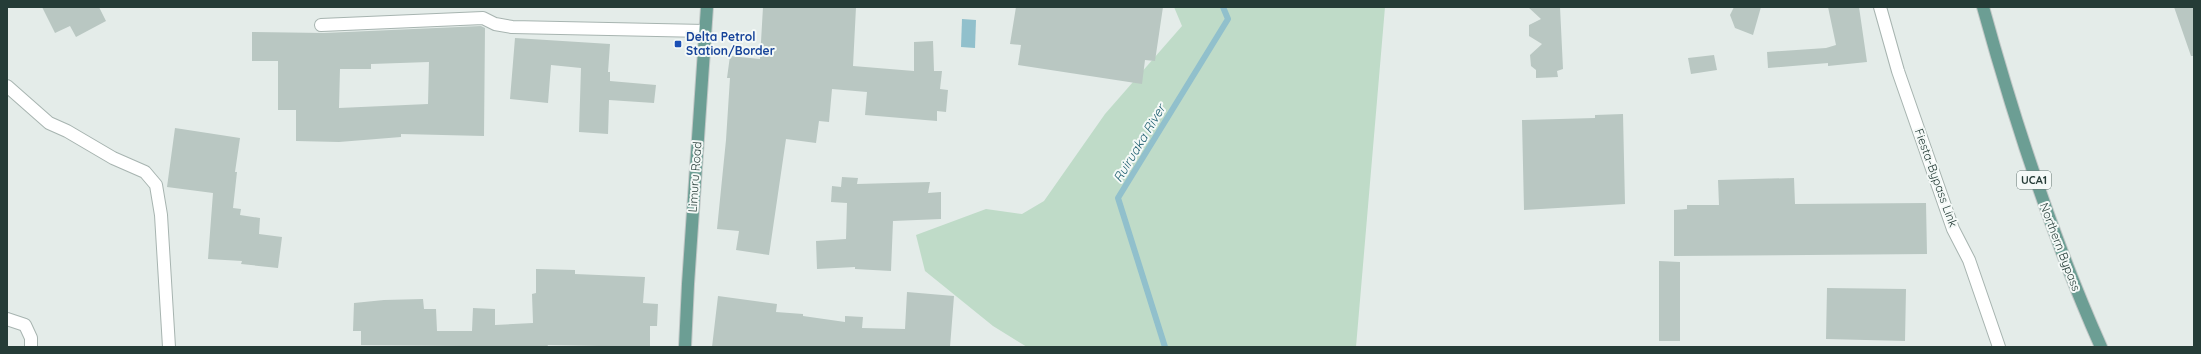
<svg xmlns="http://www.w3.org/2000/svg" width="2201" height="354" viewBox="0 0 2201 354" font-family="Quicksand,sans-serif">
	<style>
		.green { fill: #bfdbc8 }
		.water { fill: #91c0cc }
		.lines { fill: none; stroke-linecap: round; stroke-linejoin: round }
		.stream { stroke: #91c0cc; stroke-width: 6 }
		.building { fill: #b9c7c2; fill-rule: evenodd }
		.minor-casing { stroke: #a7b4b0; stroke-width: 14 }
		.major-casing { stroke: #c2c8c7; stroke-width: 14 }
		.minor { stroke: #fff; stroke-width: 12 }
		.major { stroke: #6c9e94; stroke-width: 12 }
		.transit-dot { fill: #1a4fb4; stroke: #f4f9f7; stroke-width: 1.5 }
		.labels { text-anchor: middle; stroke-width: 4; stroke-linejoin: round; paint-order: stroke }
		.shield { fill: #f4f9f7; stroke: #637571; stroke-width: 1 }
		.shield-label { font-size: 11px; font-weight: bold; fill: #253c37 }
		.transit-label { font-size: 12px; font-weight: bold; fill: #164399; stroke: #f4f9f7; text-anchor: start }
		.street-label { font-size: 12px; fill: #253c37; stroke: #f4f9f7 }
		.water-label { font-size: 13px; font-style: italic; fill: #246273; stroke: #f4f9f7 }
	</style>
	<rect width="100%" height="100%" fill="#e4ece9"/>
	<!-- green -->
	<path class="green" d="M1174,7H1385L1356,347H1027L993,326L925,271L916,235L986,209L1022,214L1044,201L1105,114L1182,26Z"/>
	<!-- water -->
	<path class="water" d="M962,19L976,20L975,48L961,47Z"/>
	<g class="lines">
		<!-- stream -->
		<path class="stream" d="M1165,347L1118,198L1228,19L1223,7"/>
	</g>
	<!-- building -->
	<path class="building" d="M42,7H99L106,21L76,37L70,26L55,33Z
		M763,7H856L853,66L914,71V42L933,41L934,71H942L940,89L948,90L946,112L937,111V121L865,115L867,92L832,89L829,122L819,121L816,143L786,139L769,255L736,250L739,231L717,229L726,140L730,78H727L730,56L760,59Z
		M1016,7H1163L1155,61L1145,60L1142,84L1018,65L1021,45L1010,44Z
		M1528,7H1560L1563,69L1557,71L1558,77L1536,78V70L1531,66L1530,55L1542,44L1529,36V25L1541,19Z
		M1734,7H1761L1753,35L1735,28L1730,15Z
		M1828,7H1859L1867,62L1828,66V63L1768,68L1767,52L1826,48L1836,45Z
		M2174,7H2194V56H2191Z
		M481,26L485,28L484,136L401,134V137L339,142L296,141V110H278V61H252V32L324,33ZM429,62L428,104L339,108L340,69H371V64Z
		M515,38L610,44L608,72H610V81L656,85L654,103L609,100L608,134L579,132L581,68L551,65L548,103L510,99Z
		M1714,55L1717,70L1691,74L1688,58Z
		M1623,114L1625,204L1524,210L1522,120L1595,118V115Z
		M175,128L240,138L235,172H237L233,208L241,209L240,215L260,218L259,234L282,237L278,268L241,264L242,261L208,259L213,193L167,187Z
		M842,177L858,178L857,184L930,182L928,193L941,192V219L893,221L891,271L855,269V267L817,269L816,241L846,239L847,203L831,202L832,186L841,187Z
		M1794,178L1795,204L1926,203L1927,254L1674,256V210L1687,209V205H1719L1718,180Z
		M1659,261L1680,262V341H1659Z
		M536,269L575,270V274L645,277L643,303L658,304L657,326H650V347L548,345L547,347L361,345V331H353L354,303L384,300L423,299L424,309H436L437,331H472L473,308L495,309V325L533,323L532,294L536,293Z
		M1827,288L1906,289L1905,341L1826,339Z
		M907,292L954,296L950,347H712L718,296L777,304L776,312L803,314V316L845,322V316L863,317L862,328L905,329Z"/>
	<g class="lines">
		<defs>
			<path id="minor" d="M1880,7L1898,71L1953,229L1969,260L1999,347
				M321,25L483,18L495,24L512,27L705,31
				M7,86L49,123L67,131L113,158L145,172L156,185L161,215L169,347
				M7,319L25,325L31,338V347"/>
			<path id="major" d="M1983,7C2015,123 2052,237 2101,347
				M685,347L688,284L707,7"/>
		</defs>
		<!-- minor casing -->
		<use href="#minor" class="minor-casing"/>
		<!-- major casing -->
		<use href="#major" class="major-casing"/>
		<!-- minor -->
		<use href="#minor" class="minor"/>
		<!-- major -->
		<use href="#major" class="major"/>
	</g>
	<!-- markers -->
	<rect class="transit-dot" x="674" y="40" width="8" height="8" rx="2"/>
	<g class="labels">
		<!-- shield labels -->
		<rect class="shield" x="2017" y="171" width="34" height="18" rx="3"/>
		<g class="shield-label">
			<text x="2034" y="184">UCA1</text>
		</g>
		<!-- transit labels -->
		<g class="transit-label">
			<text x="686" y="41">Delta Petrol<tspan x="686" dy="14">Station/Border</tspan></text>
		</g>
		<!-- street labels -->
		<g class="street-label">
			<text transform="translate(695 177) rotate(-86)" y="4">Limuru Road</text>
			<text transform="translate(1936 178) rotate(70)" y="4">Fiesta-Bypass Link</text>
			<text transform="translate(2060 247) rotate(69)" y="4">Northern Bypass</text>
		</g>
		<!-- water labels -->
		<g class="water-label">
			<text transform="translate(1139 143) rotate(-59)" y="5">Ruiruaka River</text>
		</g>
	</g>
	<!-- border -->
	<rect width="2201" height="354" fill="none" stroke="#253c37" stroke-width="16"/>
</svg>
